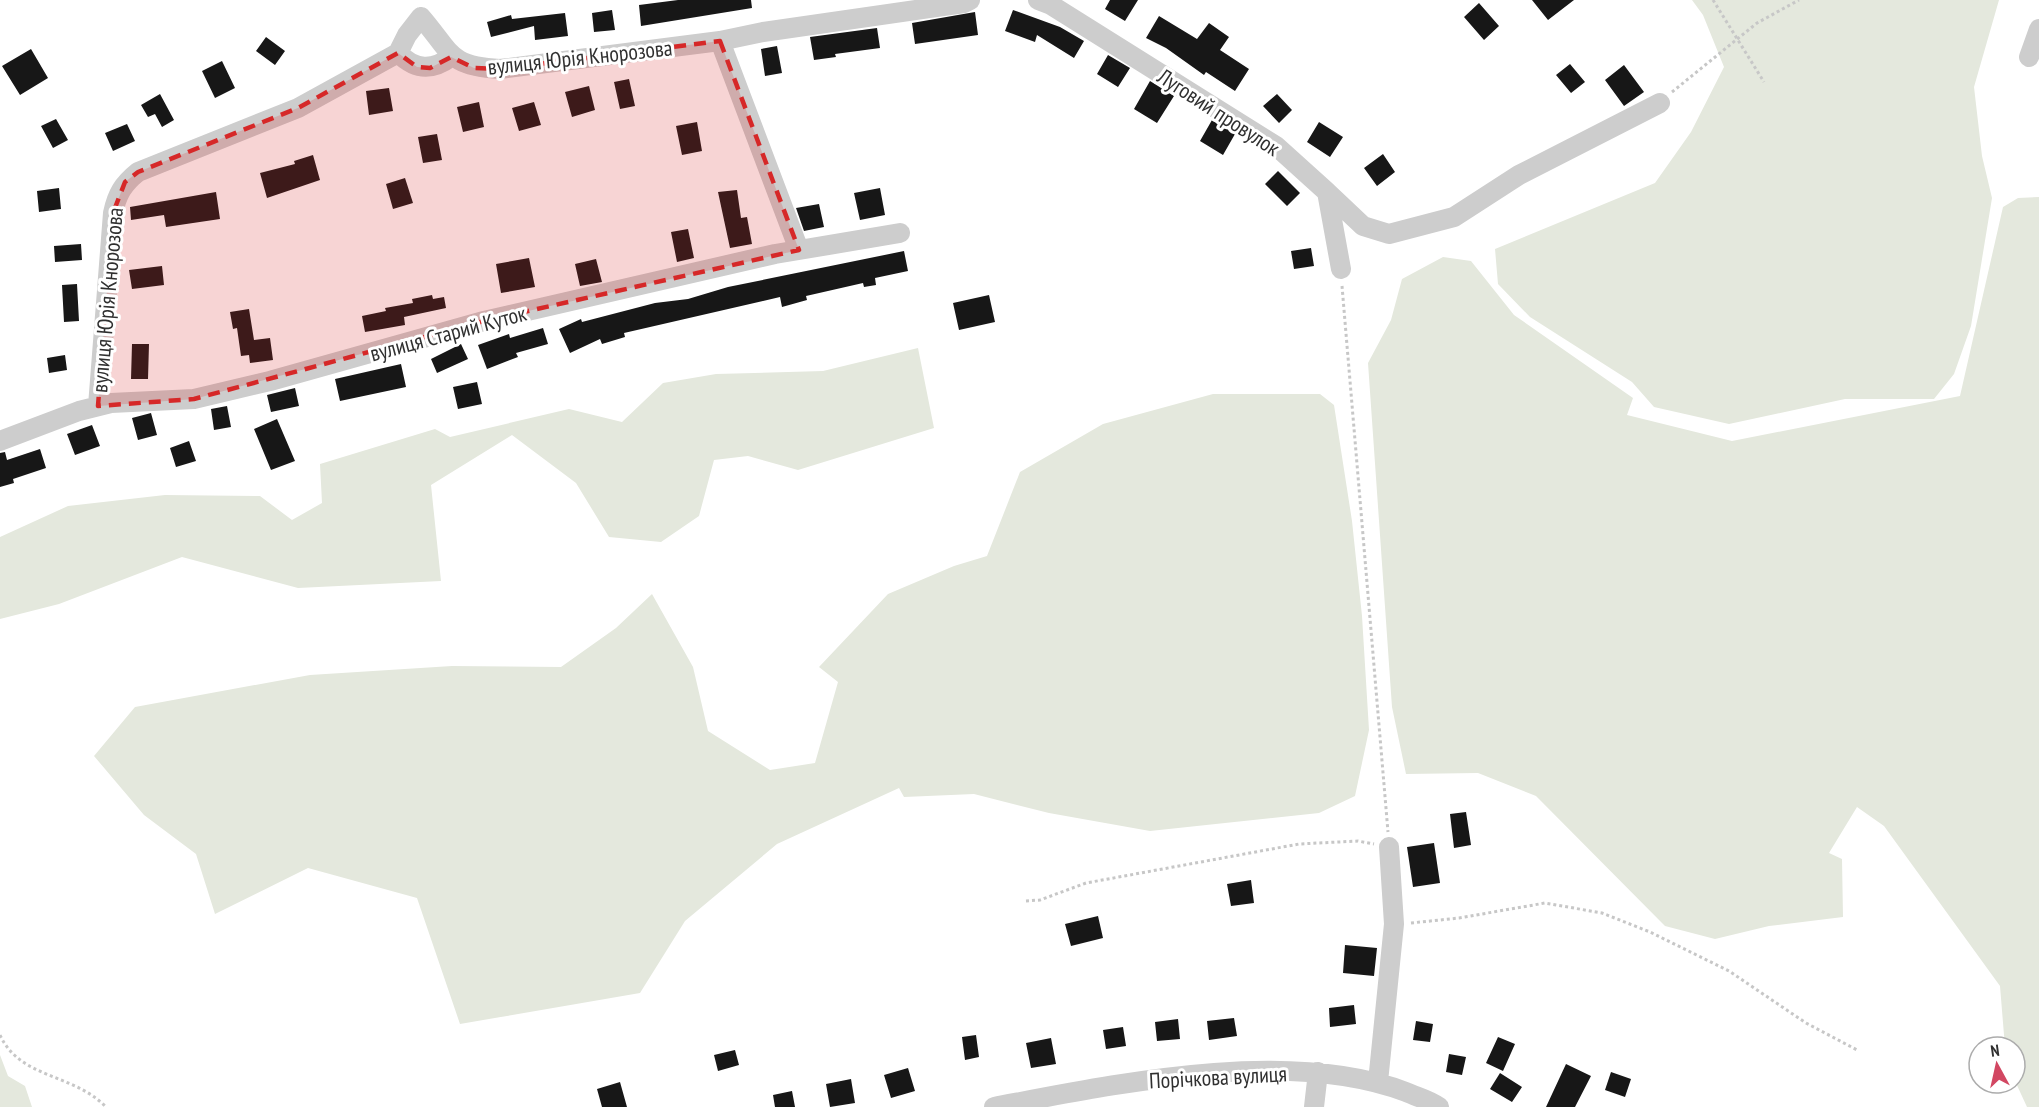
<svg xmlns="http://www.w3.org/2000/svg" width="2039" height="1107" viewBox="0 0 2039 1107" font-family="'PT Sans Narrow',sans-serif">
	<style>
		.green { fill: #e4e8dd }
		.building { fill: #171717 }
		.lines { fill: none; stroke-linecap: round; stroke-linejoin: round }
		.path { stroke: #c7c7c7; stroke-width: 3; stroke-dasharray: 3 3; stroke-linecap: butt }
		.minor { stroke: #cdcdcd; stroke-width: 20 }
		.marked { fill: #d62828; fill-opacity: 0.2; stroke: #d62828; stroke-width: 4.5; stroke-dasharray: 12 8; stroke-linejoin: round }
		.labels { text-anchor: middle; stroke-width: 6; stroke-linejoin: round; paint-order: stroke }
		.street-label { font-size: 22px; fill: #303030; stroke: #fff }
	</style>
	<rect width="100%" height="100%" fill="#fff"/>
	<!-- green -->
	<path class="green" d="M1692,0H1999L1974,87L1982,156L1992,198L1971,326L1954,374L1934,399H1845L1729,424L1654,407L1632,382L1530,317L1498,284L1495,249L1655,183L1691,132L1724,67L1703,15Z
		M2039,197V1107H2027L2015,1081V1047H2005L2000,986L1884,826L1857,807L1829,853L1842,859L1843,917L1769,926L1715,939L1665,926L1536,796L1478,773L1406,774L1392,707L1368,363L1391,320L1402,279L1443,257L1471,261L1514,315L1633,398L1627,415L1732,441L1960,396L2003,207L2018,198Z
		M918,348L934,428L798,470L748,456L714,460L699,516L661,542L609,537L576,483L512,435L431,485L441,581L298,588L182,557L59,604L0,619V537L68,506L165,495L260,496L292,520L322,503L320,464L435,429L450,437L569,409L622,422L663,383L716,374L823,371Z
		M1213,394H1320L1334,405L1352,521L1362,616L1369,730L1355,796L1319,813L1150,831L1049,813L974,794L904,797L899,788L777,844L685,921L640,993L460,1024L417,898L308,868L215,914L196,854L144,815L94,756L135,707L310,675L452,666L561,667L616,628L652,594L693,667L708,731L770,770L815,763L838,682L819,667L888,594L954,566L987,556L1020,472L1103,424Z
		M0,1055L8,1076L25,1086L32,1107H0Z"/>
	<!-- building -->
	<path class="building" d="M678,0H751L752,8L641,26L639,5Z
		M1110,0H1138L1125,21L1105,9Z
		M1532,0H1574L1548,20Z
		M1479,3L1499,26L1484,40L1464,17Z
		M612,10L615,30L594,32L592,13Z
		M1013,10L1060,27L1084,41L1074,58L1037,35L1035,42L1005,31Z
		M975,12L978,35L915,44L912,23Z
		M565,13L568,36L535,40L534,26L491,37L487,22L511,15L512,19Z
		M1159,16L1197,39L1209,23L1229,37L1220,50L1249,69L1235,91L1206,72L1204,75L1166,48L1146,38Z
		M877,28L880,48L835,54L836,57L814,60L810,37Z
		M266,37L285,51L275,65L256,51Z
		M777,46L782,73L765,76L761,49Z
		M31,49L48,78L20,95L2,66Z
		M1108,55L1130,68L1118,87L1097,74Z
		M222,61L235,88L215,98L202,71Z
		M1570,64L1585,82L1571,93L1556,75Z
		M1624,65L1644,92L1624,106L1605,80Z
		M629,79L635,106L620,109L614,82Z
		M1150,81L1174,96L1157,123L1134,109Z
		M589,86L595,110L572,117L565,92Z
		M389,88L393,111L369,115L366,91Z
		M160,94L174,120L162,127L155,114L148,117L141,105Z
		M1277,94L1292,110L1279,123L1263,106Z
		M479,102L484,127L463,132L457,107Z
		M534,102L541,125L519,131L512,108Z
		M56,119L68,140L53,148L41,126Z
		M1212,120L1235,134L1223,155L1200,141Z
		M697,122L702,151L682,155L676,126Z
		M1319,122L1343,137L1330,157L1307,142Z
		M127,124L135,141L113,151L105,133Z
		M437,134L442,160L423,163L418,137Z
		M1383,154L1395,172L1377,186L1364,168Z
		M313,155L320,180L267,198L260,173L295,164L294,161Z
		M1278,171L1300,193L1287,206L1265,184Z
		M405,178L413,203L393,209L386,184Z
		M59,188L61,209L39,212L37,191Z
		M880,188L885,215L860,220L854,193Z
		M737,190L741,218L747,217L752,244L730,248L718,192Z
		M216,192L220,219L166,227L164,215L131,220L130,207Z
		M819,204L824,227L804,231L796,208Z
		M688,229L694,258L677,262L671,232Z
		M81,244L82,260L55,262L54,246Z
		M1311,248L1314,266L1294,269L1291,251Z
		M904,251L908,271L875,278L876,285L864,287L863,283L806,296L807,300L782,307L780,297L624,333L625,337L602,344L600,339L570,353L559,329L581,319L582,322L655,303L688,299L728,287Z
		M529,258L535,287L501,293L496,264Z
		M596,259L602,282L580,286L575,264Z
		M162,266L164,285L132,289L129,270Z
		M77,284L79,321L64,322L62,285Z
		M432,295L433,299L444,297L446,308L404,317L405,325L365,332L362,316L386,311L385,308L413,303L412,299Z
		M989,295L995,322L959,330L953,303Z
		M249,309L254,340L270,338L273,360L250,363L249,355L241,356L237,328L233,329L230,312Z
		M543,328L548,344L516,353L518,357L487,369L478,345L509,334L510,338Z
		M132,344H149L148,379H131Z
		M461,344L468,359L437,373L431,359Z
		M65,355L67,370L49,373L47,358Z
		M401,364L406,387L340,401L335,379Z
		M477,382L482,404L458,409L453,387Z
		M295,388L299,406L271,412L267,395Z
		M227,406L231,427L214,430L211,409Z
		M151,413L157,435L138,440L132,418Z
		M277,419L295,461L271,470L254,429Z
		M92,425L100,446L75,455L67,434Z
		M189,441L196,461L176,467L170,448Z
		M40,449L46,468L13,479L14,483L0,487V453L5,452L7,460Z
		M1466,812L1471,845L1454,848L1450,814Z
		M1434,843L1440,883L1413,887L1407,847Z
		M1251,880L1254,903L1231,906L1227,884Z
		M1098,916L1103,938L1071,946L1065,924Z
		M1345,945L1377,948L1374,976L1343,973Z
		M1354,1005L1356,1024L1330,1027L1329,1008Z
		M1234,1018L1237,1036L1209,1040L1207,1021Z
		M1178,1019L1180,1039L1157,1041L1155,1022Z
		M1416,1021L1433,1024L1430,1042L1413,1040Z
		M1123,1027L1126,1046L1106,1049L1103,1030Z
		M976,1035L979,1057L965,1060L962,1037Z
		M1498,1037L1515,1044L1503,1071L1486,1063Z
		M1051,1038L1056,1064L1031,1068L1026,1043Z
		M735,1050L739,1065L718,1071L714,1055Z
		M1449,1054L1466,1057L1462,1075L1446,1072Z
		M1566,1064L1591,1076L1575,1107H1546Z
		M908,1068L915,1091L891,1098L884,1075Z
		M1611,1072L1631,1079L1625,1097L1605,1090Z
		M1500,1073L1522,1087L1512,1102L1490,1089Z
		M851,1079L855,1103L830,1107L826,1084Z
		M620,1082L627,1107H602L597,1089Z
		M792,1091L795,1107H775L773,1095Z"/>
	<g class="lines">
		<!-- path -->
		<path class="path" d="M1713,0L1764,82
			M1672,92L1757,23L1799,0
			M1342,286L1388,832
			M1026,901L1040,900L1086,883L1299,844L1358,841L1374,844
			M1411,923L1459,918L1545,903L1602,913L1650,932L1729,971L1806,1023L1859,1051
			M0,1035C20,1079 73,1073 106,1107"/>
		<!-- minor -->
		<path class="minor" d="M1038,0L1051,5L1276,146L1327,192L1341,269
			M421,17C452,53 448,66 500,69L720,41L763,32L964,3L970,0
			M720,41L799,250
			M398,53C415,70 432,71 451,57
			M2029,57L2039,29
			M1327,192L1363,226L1389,234L1454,217L1519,175L1660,103
			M98,406L113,213C117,194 123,184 138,172L298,108L398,53L407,35L421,17
			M0,441L79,411L111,403L194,399L270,381L484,321L775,254L900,233
			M1378,1082L1394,924L1389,847
			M994,1107C1116,1084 1287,1047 1406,1092C1417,1097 1430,1100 1439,1107
			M1314,1107L1318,1072"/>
	</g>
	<!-- marked area -->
	<path class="marked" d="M720,41L799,250L484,321L194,399L98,406L113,213L125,182L138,172L298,108L398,53L417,67L430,68L451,57L474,68L500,69Z"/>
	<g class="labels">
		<!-- street labels -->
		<g class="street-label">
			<text transform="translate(580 57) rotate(-6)" y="8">вулиця Юрія Кнорозова</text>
			<text transform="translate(1219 112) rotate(33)" y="8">Луговий провулок</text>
			<text transform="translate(107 300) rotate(-85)" y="8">вулиця Юрія Кнорозова</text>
			<text transform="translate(448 333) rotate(-15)" y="8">вулиця Старий Куток</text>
			<text transform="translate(1218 1077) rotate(-3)" y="8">Порічкова вулиця</text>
		</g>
	</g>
	<!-- north arrow -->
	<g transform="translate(1997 1065) rotate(352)"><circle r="28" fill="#ffffff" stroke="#acacac" stroke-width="1.5"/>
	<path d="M0-4.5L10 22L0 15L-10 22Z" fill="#d24762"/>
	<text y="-9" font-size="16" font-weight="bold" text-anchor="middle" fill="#303030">N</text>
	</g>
</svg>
